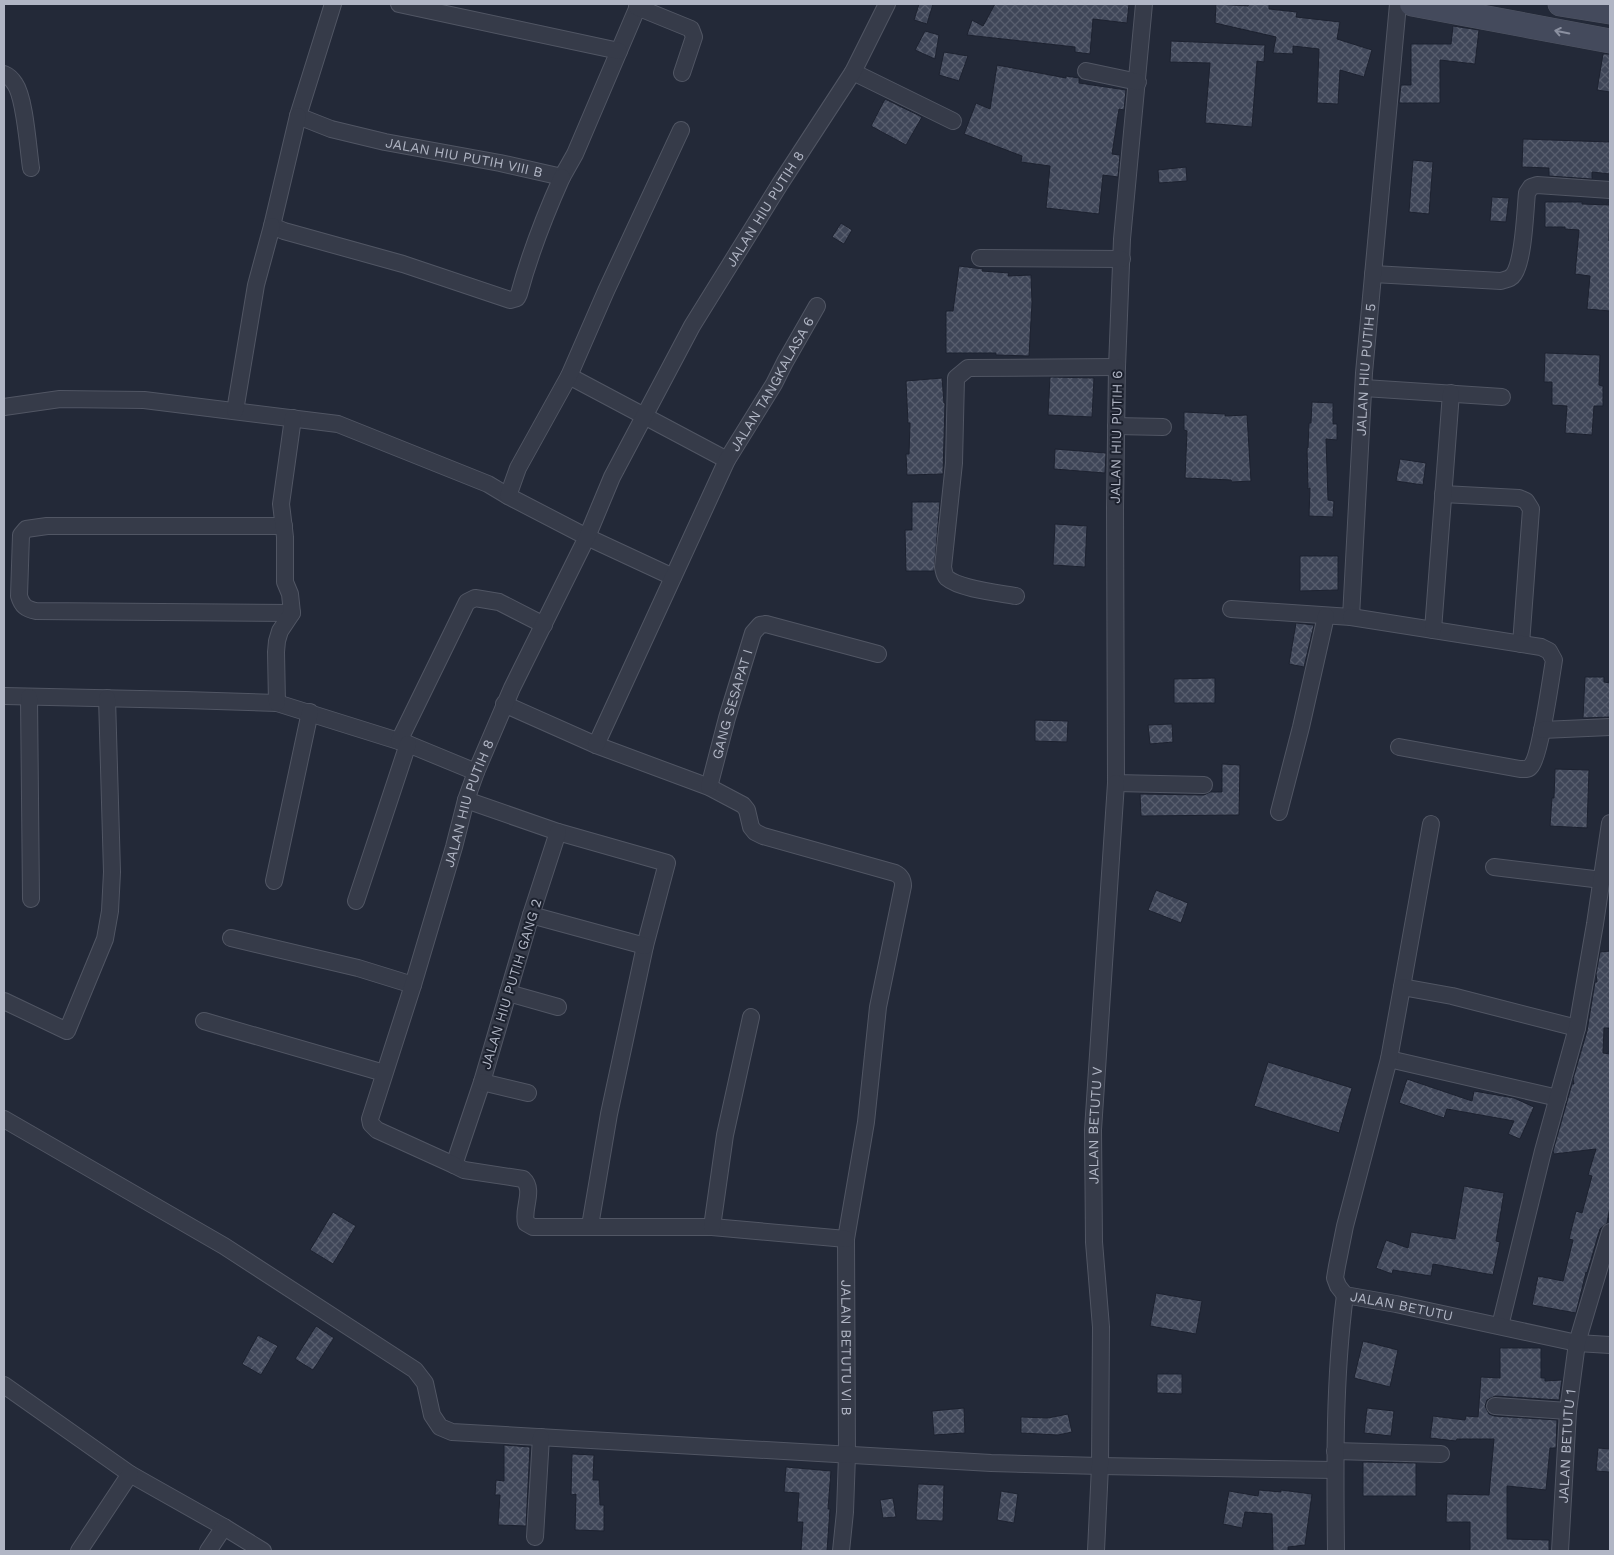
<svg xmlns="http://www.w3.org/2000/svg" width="1614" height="1555" viewBox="0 0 1614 1555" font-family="'Work Sans',sans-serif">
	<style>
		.building { fill: url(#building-cross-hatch); stroke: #1d2230 }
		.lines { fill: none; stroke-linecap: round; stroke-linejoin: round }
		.street-casing { stroke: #515664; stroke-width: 18 }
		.secondary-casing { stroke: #515664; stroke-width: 25 }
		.street { stroke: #363b49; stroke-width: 16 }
		.secondary { stroke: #444a5c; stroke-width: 24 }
		.oneway { stroke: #8b90a0 }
		.labels { text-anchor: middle; stroke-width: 4; stroke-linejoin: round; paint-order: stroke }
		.street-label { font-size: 14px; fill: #b1b6c5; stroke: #1c212e }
	</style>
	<defs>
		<pattern id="building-cross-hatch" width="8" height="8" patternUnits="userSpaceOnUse" patternTransform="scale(1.25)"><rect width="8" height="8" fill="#3f4658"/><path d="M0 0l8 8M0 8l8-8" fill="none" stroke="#585e6e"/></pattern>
	</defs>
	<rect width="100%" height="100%" fill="#232938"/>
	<!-- building -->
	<path class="building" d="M919,4H933L927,24L914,20Z
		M995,4H1129L1127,23L1093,19L1090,54L1075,52V47L967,35L972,20L983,26Z
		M1216,4L1248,6L1249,4H1269V9L1297,12L1296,17L1340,22L1337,39L1372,50L1364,77L1340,70L1338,104L1317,103L1319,49L1293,46V54L1273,53L1276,37L1215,23Z
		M1453,26L1479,30L1475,64L1440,60V103H1399L1401,85H1411V44H1451Z
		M925,31L939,35L935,59L915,50Z
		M1171,41L1265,45L1264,62L1257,61L1252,127L1205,123L1210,63L1170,62Z
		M944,52L968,56L959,81L939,75Z
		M1603,54H1610V92L1597,90Z
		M997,65L1066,78V76L1079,78V83L1126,90L1124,110L1119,109L1112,154L1120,155L1118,177L1103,175L1099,214L1046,208L1050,166L1021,162L1022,156L964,134L976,103L990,109Z
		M885,99L922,117L906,145L871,126Z
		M1523,139L1610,142V174L1592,172V179L1549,176V168L1522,167Z
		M1413,160L1433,162L1429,214L1409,212Z
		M1186,167L1187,181L1159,183L1158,170Z
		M1492,197L1509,198L1506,222L1490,221Z
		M1545,202H1582V204L1610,205L1609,241H1610V311L1587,309L1590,276L1575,274L1579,230L1565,229V227H1545Z
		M841,223L852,230L844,244L832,237Z
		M959,266L983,269L982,271L1009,273L1008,276L1031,275L1032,303L1029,356L996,355V353H946V311H953Z
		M1545,353L1600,355L1599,385L1603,386V406H1594L1592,435L1565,433L1567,406L1552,405V382H1544Z
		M1050,377L1094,378L1092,417L1048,415Z
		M942,378L944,403H945L943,474L907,475L906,454H909L910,423H908L906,381Z
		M1312,402L1333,403V424H1337V440L1326,439L1328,500L1334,501L1333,517L1309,516L1310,488L1308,489L1307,448H1308L1309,423H1311Z
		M1184,412L1225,414V416L1247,415L1251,481L1232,482L1231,480L1185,478L1187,431L1184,430Z
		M1055,449L1106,453L1105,473L1054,469Z
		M1400,459L1426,463L1423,485L1396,481Z
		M912,502H940L934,571H906L905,530H912Z
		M1055,524L1087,526L1085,567L1053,565Z
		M1300,556H1338V590L1300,591Z
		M1296,623L1314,625L1304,667L1289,664Z
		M1585,677H1604V682L1610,683V717L1583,718Z
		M1215,678V703H1174V679Z
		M1035,720L1068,721L1067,742L1035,741Z
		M1172,724L1173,742L1150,744L1148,725Z
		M1222,764L1240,765L1239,815L1141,816L1140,794L1204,795L1210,792H1222Z
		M1555,769L1589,770L1587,828L1550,826L1552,798H1554Z
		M1156,890L1188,903L1181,923L1148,910Z
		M1610,951V1028H1604L1603,1053L1610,1054V1207L1607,1223L1600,1229L1587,1273L1586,1272L1576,1313L1532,1305L1538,1276L1563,1281L1573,1240L1569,1239L1576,1211L1582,1213L1592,1176L1588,1175L1596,1149L1554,1154L1553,1151L1572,1084H1574L1573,1079L1587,1031L1595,982H1597L1596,974L1600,952Z
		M1268,1062L1352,1088L1339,1133L1254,1106Z
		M1407,1079L1472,1101L1474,1091L1514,1098L1534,1107L1520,1139L1508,1134L1514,1121L1447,1109L1444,1118L1399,1103Z
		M1464,1186L1504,1193L1496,1241L1500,1242L1493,1275L1433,1264L1431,1276L1393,1270L1392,1274L1376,1268L1386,1240L1408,1248L1411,1232L1455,1239Z
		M333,1212L356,1226L333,1264L310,1250Z
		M1156,1293L1202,1301L1196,1334L1150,1326Z
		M316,1326L334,1338L313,1370L295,1359Z
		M258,1335L278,1346L261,1375L242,1364Z
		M1363,1341L1398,1350L1390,1387L1354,1378Z
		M1500,1348H1541V1378H1545V1381L1562,1380L1559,1400L1495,1396L1487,1400L1485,1406L1489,1414L1494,1416L1557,1420L1556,1448H1550L1546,1490L1507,1486V1539L1549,1540V1551H1470V1522H1446L1447,1494L1489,1495L1494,1439H1457L1456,1441L1430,1438L1433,1416L1465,1420L1466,1416L1478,1417L1481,1377L1500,1378Z
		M1157,1374H1182V1394L1157,1393Z
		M964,1408L965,1433L934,1435L932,1411Z
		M1367,1408L1394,1411L1391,1436L1364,1433Z
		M1068,1414L1072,1432L1058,1435L1021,1433V1417L1048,1418Z
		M504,1445L530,1447L526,1526L498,1525L500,1495H495L496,1480L504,1481Z
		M1598,1448L1610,1449V1472L1596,1471Z
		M572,1454L594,1455L593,1480H599L600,1505H604V1531L575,1530L576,1494L571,1495Z
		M1363,1462L1416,1463V1496H1363Z
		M786,1467L831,1471L828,1509H830L827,1551H801L803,1522H797L799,1493L784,1492Z
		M918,1484L944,1485L943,1521L916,1520Z
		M1259,1490L1281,1492V1490L1312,1494L1305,1545L1288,1547V1551H1273L1272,1514L1245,1512L1242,1528L1223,1524L1229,1491L1258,1496Z
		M1001,1491L1018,1494L1014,1523L997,1520Z
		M893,1498L896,1517L883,1518L880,1500Z"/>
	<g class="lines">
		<defs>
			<g id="street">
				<path id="s1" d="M333,4L298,116L331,129L385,142L500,163L562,177L575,154L639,4"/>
				<path d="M399,4L619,51"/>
				<path d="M1144,4L1122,239L1117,367L1115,507L1116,783L1204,785"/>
				<path d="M637,7L691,29L694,37L682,73"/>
				<path d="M1086,71L1138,82"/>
				<path d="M853,72L953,121"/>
				<path d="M4,74C9,76 12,79 15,84C25,98 28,148 31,168"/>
				<path d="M298,116L272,226L284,231L403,264L510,300L517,298L519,294C530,253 545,215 562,177"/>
				<path d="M980,258L1122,259"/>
				<path d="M1373,274L1501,281C1507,279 1511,279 1514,274C1524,259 1525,212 1527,193L1531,187L1537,185L1610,190"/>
				<path d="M569,376L727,460"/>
				<path d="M1364,388L1502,397"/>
				<path d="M4,407L60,399L144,400L338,424L488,484L508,496"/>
				<path d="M235,411L256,285L272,226"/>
				<path d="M1116,426L1163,427"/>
				<path d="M1443,494L1519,498L1526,501L1531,509L1521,644"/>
				<path d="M284,526H47L26,529L21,535L19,596C22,606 26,609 36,611L292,613"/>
				<path d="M673,577L587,537L508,496L518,468L569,376L606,291L681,130"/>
				<path d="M1016,596C999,593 960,589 947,578C944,575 944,571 943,567L954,463L956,378L968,368L1117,367"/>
				<path id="s2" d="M1231,609L1351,617L1364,373L1398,4"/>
				<path d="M1351,617L1541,647L1549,651L1554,660C1551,678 1540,757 1531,766C1528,770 1525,769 1520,769L1399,747"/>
				<path d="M1433,630L1451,393"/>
				<path d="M4,696L185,700L277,703L408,744L476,772"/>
				<path d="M29,697L31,899"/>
				<path d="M277,703L276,652L277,641L280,631L292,613L290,594L285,582V537L281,504L293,418"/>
				<path id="s3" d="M504,704L596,745L709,787L743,805L747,810L751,827L755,832L763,836L895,873C901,876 903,879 903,886L878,1007L866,1122L846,1239L847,1455L845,1512L841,1551"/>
				<path d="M1542,730L1610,727"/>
				<path d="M399,741L467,602L475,598L499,602L544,625"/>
				<path id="s4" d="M596,745L727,460L774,384L785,362L817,306"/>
				<path id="s5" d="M709,787L727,718L753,633L760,625L766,624L878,654"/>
				<path d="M466,800L558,832L667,863L645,946L609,1114L590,1226"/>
				<path d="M1279,812L1301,727L1326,616"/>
				<path d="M558,832L531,915L482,1082L454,1165L464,1170L523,1179C535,1190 522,1209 526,1223L533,1227H712L846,1239"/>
				<path d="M1494,867L1602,880"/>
				<path d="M274,881L310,712"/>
				<path d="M356,901L408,744"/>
				<path d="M531,915L645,946"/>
				<path d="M231,938L358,968L413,985"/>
				<path d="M1402,987L1431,824"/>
				<path d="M508,993L558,1007"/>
				<path d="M4,1001L67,1031L105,939L110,911L112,872L107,698"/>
				<path d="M204,1021L384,1073"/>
				<path d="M1389,1059L1558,1098"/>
				<path d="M482,1082L528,1093"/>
				<path d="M4,1119L224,1246L415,1370L425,1383L432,1415L440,1427L452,1432L991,1463L1100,1466L1335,1470"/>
				<path id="s6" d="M454,1165L377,1130L371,1124L370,1119L413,985L454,847L466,800L476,772L512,688L587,537L612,477L692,326L780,184L853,72L887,4"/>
				<path d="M712,1227L725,1135L751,1017"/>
				<path d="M1345,1295L1338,1286L1335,1278L1337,1266L1345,1226L1389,1059L1402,987L1452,996L1577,1028"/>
				<path d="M1500,1326L1543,1151L1577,1028L1595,924L1610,823"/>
				<path d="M4,1385L130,1474L224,1527L263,1551"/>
				<path d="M1495,1406L1568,1411"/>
				<path d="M1335,1451L1441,1454"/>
				<path d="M535,1537L541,1437"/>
				<path d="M79,1551L130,1474"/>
				<path d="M208,1551L224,1527"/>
				<path id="s7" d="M1096,1551L1100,1466L1101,1327L1094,1242L1093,1130L1116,783"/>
				<path id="s8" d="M1336,1551C1335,1466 1334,1379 1345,1295L1396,1304L1577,1343L1610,1345"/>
				<path id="s9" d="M1560,1551L1568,1411L1577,1343L1610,1232"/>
			</g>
			<path id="secondary" d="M1412,4L1610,41
				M1560,4L1610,12"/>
		</defs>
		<!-- street casing -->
		<use href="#street" class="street-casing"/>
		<!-- secondary casing -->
		<use href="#secondary" class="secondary-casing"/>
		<!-- street -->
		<use href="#street" class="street"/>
		<!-- secondary -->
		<use href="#secondary" class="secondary"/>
	</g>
	<!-- one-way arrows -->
	<defs><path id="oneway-shaft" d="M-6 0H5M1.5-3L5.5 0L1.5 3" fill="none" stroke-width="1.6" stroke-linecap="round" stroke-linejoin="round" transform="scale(1.25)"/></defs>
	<use class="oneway" href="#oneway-shaft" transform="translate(1562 32) rotate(-169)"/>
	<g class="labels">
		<!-- street labels -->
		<g class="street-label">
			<text dy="5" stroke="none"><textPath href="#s1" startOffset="289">JALAN HIU PUTIH VIII B</textPath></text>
			<text dy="5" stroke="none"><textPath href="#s6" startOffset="1095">JALAN HIU PUTIH 8</textPath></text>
			<text dy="5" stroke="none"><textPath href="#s2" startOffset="368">JALAN HIU PUTIH 5</textPath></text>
			<text dy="5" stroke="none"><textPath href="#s4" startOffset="402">JALAN TANGKALASA 6</textPath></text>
			<text transform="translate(1116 437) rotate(-89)" y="5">JALAN HIU PUTIH 6</text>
			<text dy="5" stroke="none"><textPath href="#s5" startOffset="86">GANG SESAPAT I</textPath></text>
			<text dy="5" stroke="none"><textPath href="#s6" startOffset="429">JALAN HIU PUTIH 8</textPath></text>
			<text transform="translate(511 984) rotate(-73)" y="5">JALAN HIU PUTIH GANG 2</text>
			<text dy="5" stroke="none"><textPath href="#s7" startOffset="426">JALAN BETUTU V</textPath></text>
			<text dy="5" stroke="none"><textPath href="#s8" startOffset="314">JALAN BETUTU</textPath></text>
			<text dy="5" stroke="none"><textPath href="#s3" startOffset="919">JALAN BETUTU VI B</textPath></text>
			<text dy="5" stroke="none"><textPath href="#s9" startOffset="105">JALAN BETUTU 1</textPath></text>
		</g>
	</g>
	<!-- border -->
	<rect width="1614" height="1555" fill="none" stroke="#b1b6c5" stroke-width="10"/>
</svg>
